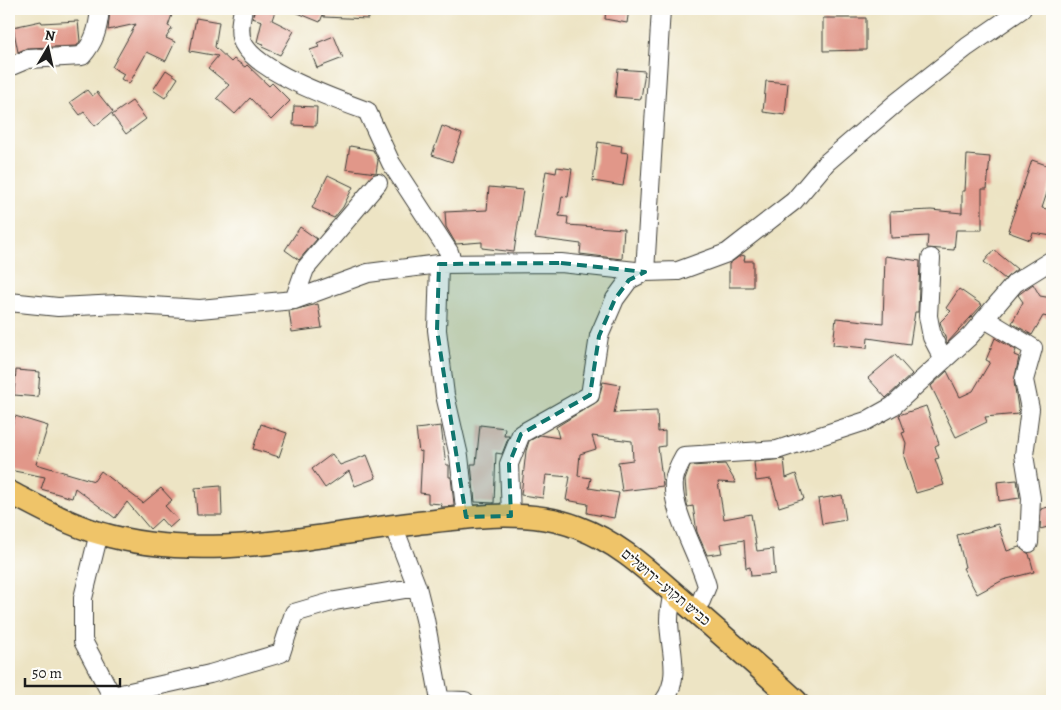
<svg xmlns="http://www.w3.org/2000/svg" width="1061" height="710" viewBox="0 0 1061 710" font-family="Alegreya,'Frank Ruhl Libre',serif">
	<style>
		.building { fill: #e19789 }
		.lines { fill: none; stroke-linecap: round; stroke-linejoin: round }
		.minor-casing { stroke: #3b3a35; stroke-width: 20 }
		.major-casing { stroke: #3b3a35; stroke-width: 25 }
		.minor { stroke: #fff; stroke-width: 18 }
		.major { stroke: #efc469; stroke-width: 22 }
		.marked { fill: #0f766e; fill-opacity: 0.2; stroke: #0f766e; stroke-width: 4; stroke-dasharray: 10 6; stroke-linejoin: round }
		.labels { text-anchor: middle; stroke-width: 4; stroke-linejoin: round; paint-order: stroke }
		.street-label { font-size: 15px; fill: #1c1c1c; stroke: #fdfcf7 }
	</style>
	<rect width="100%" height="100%" fill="#fdfcf7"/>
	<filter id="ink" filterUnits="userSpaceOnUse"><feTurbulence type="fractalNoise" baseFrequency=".02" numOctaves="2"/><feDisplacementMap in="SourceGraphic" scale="10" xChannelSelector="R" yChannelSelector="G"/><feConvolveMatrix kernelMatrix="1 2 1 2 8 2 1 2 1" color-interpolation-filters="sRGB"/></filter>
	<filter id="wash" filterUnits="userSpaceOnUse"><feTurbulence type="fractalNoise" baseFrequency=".0096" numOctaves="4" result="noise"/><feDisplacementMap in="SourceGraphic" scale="20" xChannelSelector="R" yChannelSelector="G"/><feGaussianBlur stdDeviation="1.12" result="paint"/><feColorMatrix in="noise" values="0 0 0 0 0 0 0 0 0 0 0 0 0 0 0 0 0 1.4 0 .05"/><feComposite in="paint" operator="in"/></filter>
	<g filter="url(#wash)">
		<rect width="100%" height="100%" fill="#ede4c4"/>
		<g id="blocks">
			<!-- building -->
			<path class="building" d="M110,9H174L168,26L172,28L166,38L175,42L166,61L147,52L129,84L121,79L124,74L112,67L136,24L108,30Z
				M255,9L275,11L272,20L294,31L280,55L262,47L264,44L257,42L262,21L252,18Z
				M288,9H368V19L324,17V12L320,22Z
				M606,9H629L627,23L605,19Z
				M196,18L219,22L215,47L231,62L234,59L245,67L247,65L269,86L272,83L290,101L271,120L250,98L235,114L217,98L229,85L208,68L218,56L190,51Z
				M823,18H866V50L823,51Z
				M41,21L42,23L78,21L80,41L77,46L27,48L18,52L13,27Z
				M334,36L343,58L317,68L310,50L319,47L317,43Z
				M618,69L645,71L641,99L615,97Z
				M166,70L178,78L165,98L153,90Z
				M766,81L788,83L785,115L763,112Z
				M87,90L92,96L97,92L113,112L95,126L84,112L80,115L70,102Z
				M132,101L146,119L126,134L112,115Z
				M294,106L317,107L316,126L293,125Z
				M442,126L462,134L452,162L432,155Z
				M598,142L622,146L621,152L628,153L623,186L593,181Z
				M350,146L373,150L378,160L376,173L346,169Z
				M967,155L990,157L987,189H982V230H956L954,250L927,248L928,236L891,238L890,212L931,210L962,213V191H965Z
				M1032,160L1052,167V178L1042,208L1052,210V236L1033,233L1030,240L1008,232L1010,230H1008Z
				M557,167L572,169L568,197L562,196L559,216L568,217L567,225L624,229L622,259L580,254L581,244L535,238L546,171L556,173Z
				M328,175L353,187L343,207L334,218L312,208Z
				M489,187L523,190L514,252L482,248V242L456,244L446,227L445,212L487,210Z
				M300,227L317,239L299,260L285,250Z
				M994,250L1017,269L1005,279L984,262Z
				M741,255L745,256L744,261H753V287H729V264Z
				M885,256L920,261L918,312H915L910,344L868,338L867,348L833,345L836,318L883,323Z
				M1033,284L1040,296L1052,298V318L1043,316L1032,335L1012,323L1023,302L1018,295Z
				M959,289L982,305L947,343L940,322L951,311L946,308Z
				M318,304L322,328L292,332L289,311Z
				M995,338L1016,350L1014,355L1019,357L1014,382L1019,414L985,417L987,422L956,437L931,386L947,371L960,397L973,391L990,362L986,360Z
				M895,355L912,374L886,398L868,378Z
				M16,370L40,372L38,397L14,395Z
				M603,382L620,385L614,413L657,411L658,432L665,431V446L658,447L663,486L622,491L618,462L633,460L632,441L592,436L596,449L580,454L578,476L591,478L589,488L619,493L614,518L587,513L588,504L566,500L570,477L546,475L543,498L521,495L526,451L529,441L540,435L559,438L556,427L598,401Z
				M926,406L939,444L935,446L939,458L935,459L944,485L916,493L904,457L906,443L902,433L905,432L899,415Z
				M15,416L48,426L36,464L94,481L101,471L143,503L161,488L172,500L165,506L178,520L169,528L161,519L150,529L127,502L115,518L75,488L72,498L41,489L45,477L9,470V436Z
				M261,424L287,433L279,457L253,449Z
				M480,425L505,428L504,436H509L502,454L496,453L494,503L475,502L471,464H476Z
				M441,426L446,465H449V477H451L454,504V506L441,507L442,504L428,503V494L420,493L422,451L419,452L416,429Z
				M332,454L340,465L367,455L376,478L355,486L349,471L325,488L312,469Z
				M784,459L786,478L796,474L804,499L779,507L771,479L756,481L754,462Z
				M725,464L736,483L718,482L724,519L751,514L757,551L773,549L775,574L751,576L750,567L746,568L744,540L720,544L722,553L707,555L697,532L693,506L688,507L687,504L685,480L690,466Z
				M1017,480L1020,498L999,501L997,482Z
				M221,486L222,515H197L195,488Z
				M842,495L846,520L822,524L818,499Z
				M1052,506V526L1040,529L1041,509Z
				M998,524L1007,551L1019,547L1029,554L1034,572L1003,580L977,594L963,568L965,567L957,535Z"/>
		</g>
	</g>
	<g filter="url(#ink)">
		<use href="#blocks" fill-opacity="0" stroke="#3b3a35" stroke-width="1"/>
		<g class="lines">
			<defs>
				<path id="minor" d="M243,9C241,20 238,33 243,43C257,72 337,100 367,111L391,163L449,252L453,264
					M9,67L28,59L82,56C95,41 98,29 100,9
					M931,258L928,316L932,337L944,360
					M439,264L437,330L445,395L459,456L466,517
					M294,300L305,269L378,183
					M9,302L58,307L119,304L200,309L294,300L368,273L439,264L561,263L645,272L661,9
					M985,319L1033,348L1024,380L1030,409L1024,455L1031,498L1029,543
					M511,516L509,464L521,434L590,395L599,336L615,299L629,280L645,272L678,271L727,253L794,201L826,163L897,102L967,47L1022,9
					M393,525L417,587L425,619L440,701
					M99,533L83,598V641L112,696L210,674L281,653L294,613L335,601L417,587
					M692,608L701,601L707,586C699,555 671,512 674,481C675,472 680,463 684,456L777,450L866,421L893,406L970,336L1015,283L1052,260
					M440,700L465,701
					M664,701C682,677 669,647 669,620C669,611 671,601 673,592"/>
				<path id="major" d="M9,492C38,507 68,524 99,533C202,564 314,535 418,523C469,517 527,508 577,527C620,543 648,571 683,601C721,634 759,667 796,701"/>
			</defs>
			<!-- minor casing -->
			<use href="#minor" class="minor-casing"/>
			<!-- major casing -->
			<use href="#major" class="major-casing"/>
			<!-- minor -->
			<use href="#minor" class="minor"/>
			<!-- major -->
			<use href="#major" class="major"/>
		</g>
	</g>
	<!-- marked area -->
	<path class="marked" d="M561,263L645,272L629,280L615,299L599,336L590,395L521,434L509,464L511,516L466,517L437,330L439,264Z"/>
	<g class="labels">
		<!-- street labels -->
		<g class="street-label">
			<text transform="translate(666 587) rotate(40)" y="5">כביש תקוע–ירושלים</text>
		</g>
	</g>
	<!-- margin -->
	<rect width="1061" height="710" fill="none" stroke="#fdfcf7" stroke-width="30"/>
	<!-- north arrow -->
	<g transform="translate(48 48) rotate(9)" stroke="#fdfcf7" stroke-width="4" paint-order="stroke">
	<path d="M0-4L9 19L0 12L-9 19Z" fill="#1c1c1c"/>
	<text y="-8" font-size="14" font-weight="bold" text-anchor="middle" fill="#1c1c1c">N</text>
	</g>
	<!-- scale -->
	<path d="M25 678v8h95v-8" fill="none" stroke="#1c1c1c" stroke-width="2.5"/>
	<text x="32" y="678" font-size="15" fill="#1c1c1c" stroke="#fdfcf7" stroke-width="4" paint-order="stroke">50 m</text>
</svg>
